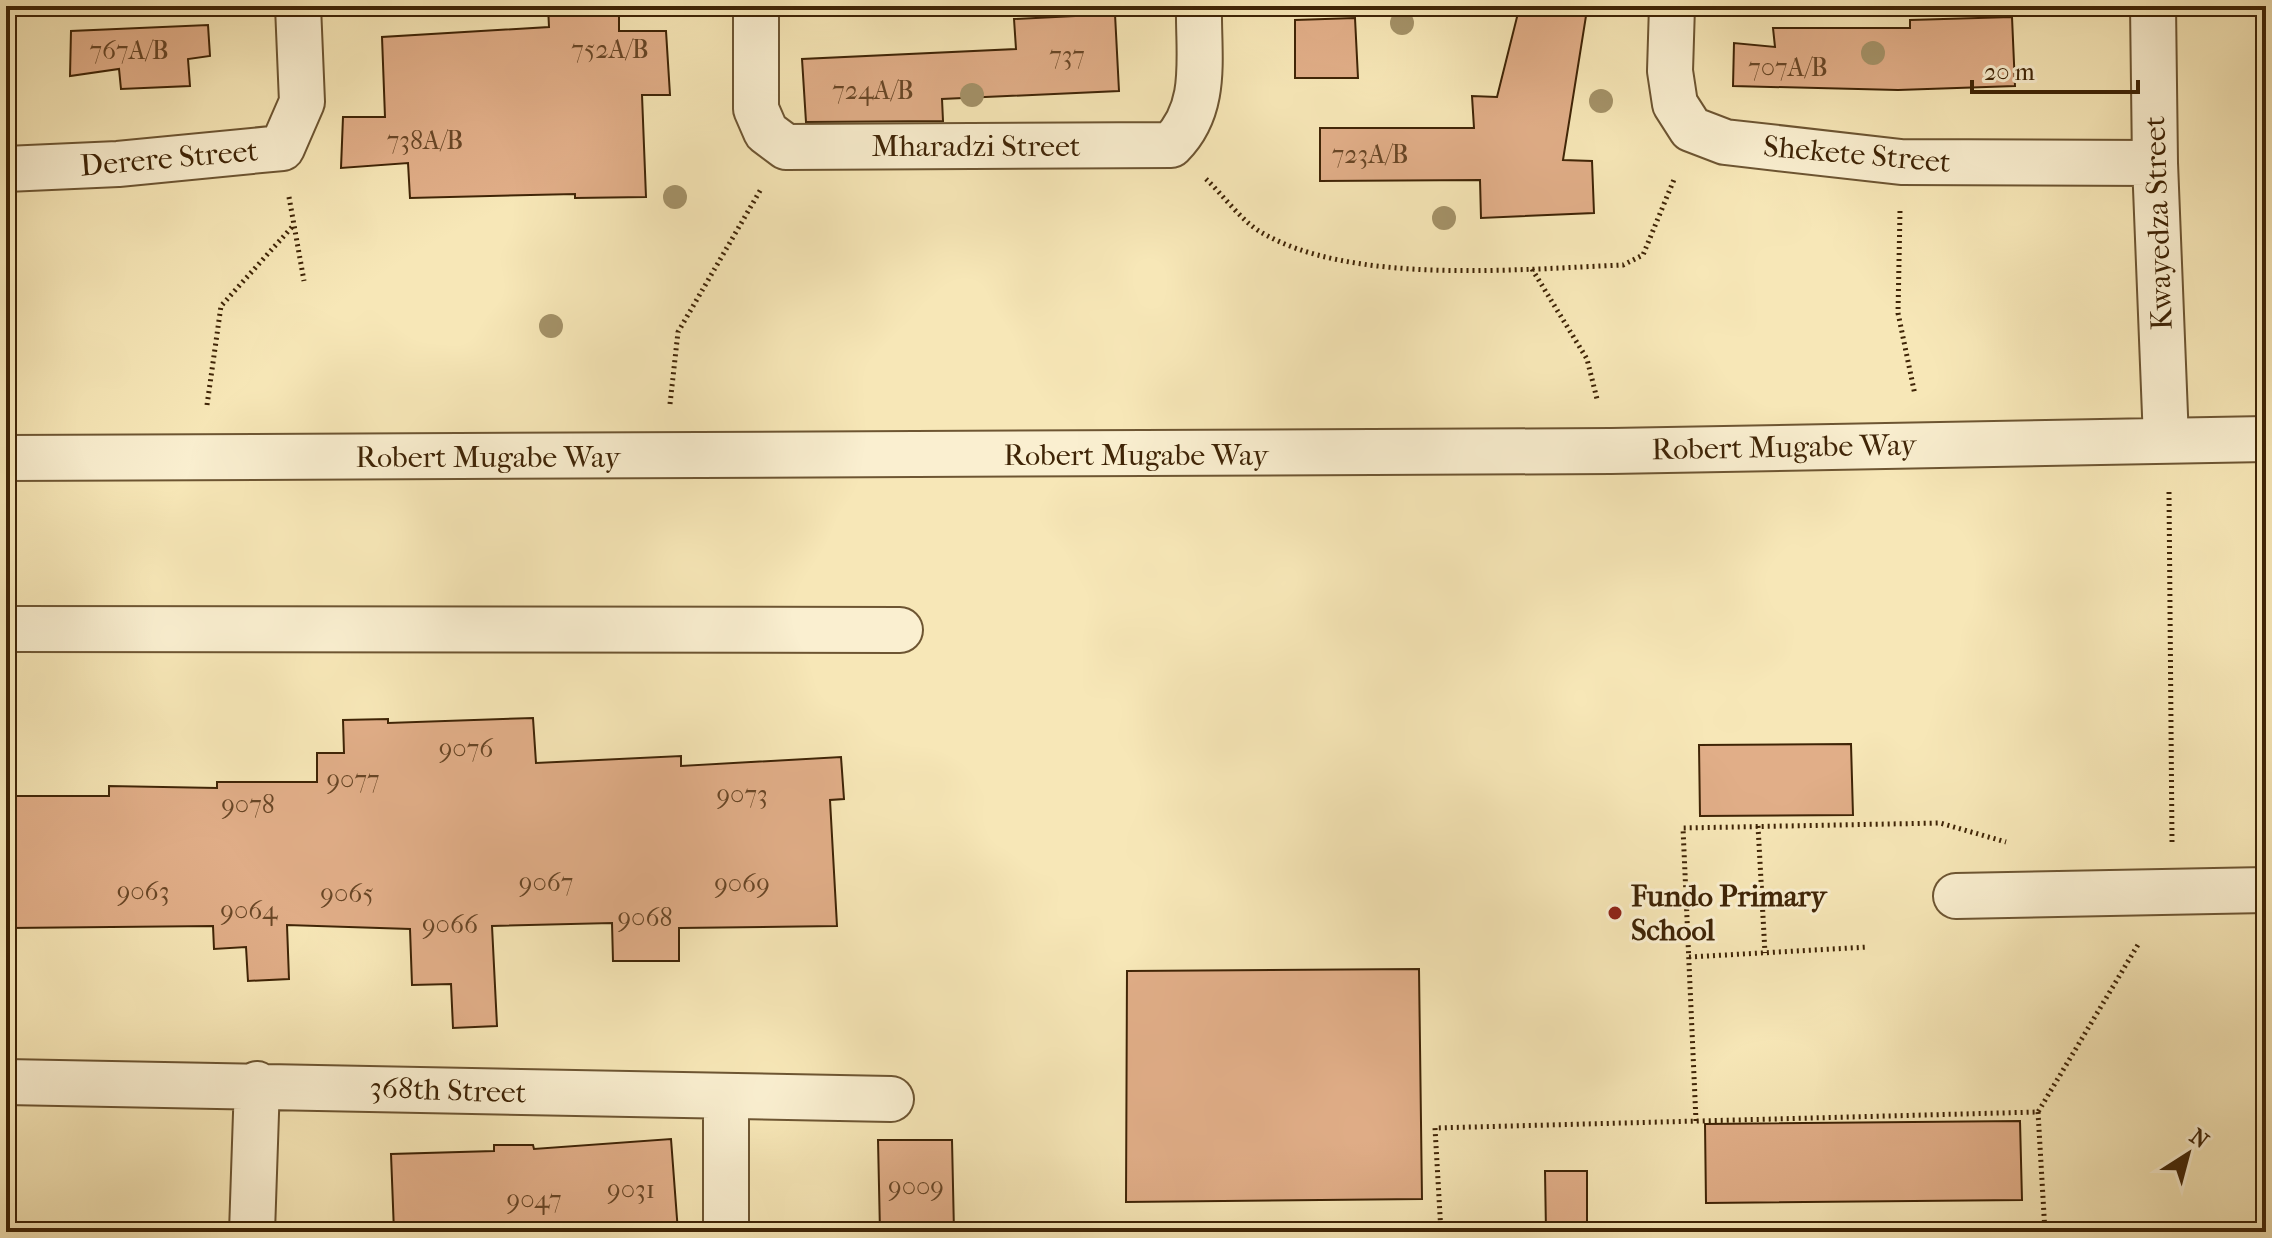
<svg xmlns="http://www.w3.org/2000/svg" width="2272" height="1238" viewBox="0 0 2272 1238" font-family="'IM FELL French Canon',serif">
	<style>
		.building { fill: #e1ae88; stroke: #3f2406; stroke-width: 2 }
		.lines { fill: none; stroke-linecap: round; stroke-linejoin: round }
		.minor-casing { stroke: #6d5532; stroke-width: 48 }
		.path { stroke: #3f2406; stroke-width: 5; stroke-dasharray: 2 4; stroke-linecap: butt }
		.minor { stroke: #faefd0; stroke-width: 44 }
		.tree { fill: #a49268 }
		.poi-dot { fill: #8f2418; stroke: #faefd0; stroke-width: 3 }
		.labels { text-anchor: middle; stroke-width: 6; stroke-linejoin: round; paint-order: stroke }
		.number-label { font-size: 26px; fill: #684626 }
		.street-label { font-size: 30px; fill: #3f2406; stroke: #faefd0 }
		.poi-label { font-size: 30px; font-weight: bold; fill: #3f2406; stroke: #faefd0; text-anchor: start }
	</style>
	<rect width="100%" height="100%" fill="#f7e7b7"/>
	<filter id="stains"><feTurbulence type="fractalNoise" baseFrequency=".0025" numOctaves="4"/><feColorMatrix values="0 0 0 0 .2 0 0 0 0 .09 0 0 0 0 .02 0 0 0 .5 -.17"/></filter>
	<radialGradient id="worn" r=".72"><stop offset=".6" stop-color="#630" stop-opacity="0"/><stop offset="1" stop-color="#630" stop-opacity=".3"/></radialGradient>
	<!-- building -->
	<path class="building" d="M548,6H619V31H666L670,95H642L646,197L575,198V194L410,198L408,163L341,168L343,117H385L382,37L549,27Z
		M1518,13L1586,16L1563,160L1592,161L1594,213L1481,218L1480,180L1320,181V128H1474L1472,96L1497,97Z
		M1115,14L1119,91L942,99L943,121L806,122L802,59L1016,49L1014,19Z
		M2012,17L2015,86L1898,90L1733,86L1734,43L1775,47L1773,28H1910V20Z
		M1355,18L1358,78H1295V20Z
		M208,25L210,56L188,59L190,86L121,89L119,69L70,76L71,31Z
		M533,718L536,763L681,756V766L841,757L844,799L830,800L837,926L679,928V961H613L612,923L492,926L497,1026L453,1028L451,984L412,985L410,929L287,925L289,979L248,981L246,947L214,949L213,926L10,928L14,796H109V786L217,788V782H317V753H344L343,720L388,719V723Z
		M1851,744L1853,815L1700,816L1699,745Z
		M1419,969L1422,1199L1126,1202L1127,971Z
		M2020,1121L2022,1200L1706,1203L1705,1124Z
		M671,1139L678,1232H394L391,1154L494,1151V1145H533L534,1149Z
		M878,1140H952L954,1232H880Z
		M1545,1171H1587V1232H1546Z"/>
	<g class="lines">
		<defs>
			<path id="minor" d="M756,6V109L766,132L786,147L1171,145C1209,107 1198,56 1199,6
				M1672,6L1670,71L1675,104L1691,129L1725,142L1901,162L2155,163
				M2153,6L2155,163L2166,440
				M6,169L118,164L282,148L302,102L298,6
				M6,458L1611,451L2266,439
				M6,629L900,630
				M1956,896L2266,890
				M6,1082L891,1099
				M726,1098V1232
				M252,1232L257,1084"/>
		</defs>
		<!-- minor casing -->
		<use href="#minor" class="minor-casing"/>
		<!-- path -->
		<path class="path" d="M1206,179C1223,195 1240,219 1259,231C1349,286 1520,269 1623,265L1643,255L1675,177
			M289,197L304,281
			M1900,211L1898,313L1915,395
			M1532,269L1587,359L1597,399
			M670,404L678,332L761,189
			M207,405L221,306L292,227
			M2169,492L2172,842
			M1758,826L1765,953
			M1689,957L1868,947
			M2038,1112L2045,1232
			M1696,1121L1683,828L1940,823L2006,842
			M1441,1232L1435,1128L2038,1112L2139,943"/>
		<!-- minor -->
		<use href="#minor" class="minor"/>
	</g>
	<!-- trees -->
	<g class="tree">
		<circle cx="1402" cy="23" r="12"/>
		<circle cx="1873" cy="53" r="12"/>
		<circle cx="972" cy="95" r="12"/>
		<circle cx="1601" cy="101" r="12"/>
		<circle cx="675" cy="197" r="12"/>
		<circle cx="1444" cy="218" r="12"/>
		<circle cx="551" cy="326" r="12"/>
	</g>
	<!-- markers -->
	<circle class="poi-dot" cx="1615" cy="913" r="8"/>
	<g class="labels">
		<!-- number labels -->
		<g class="number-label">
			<text x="610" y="58">752A/B</text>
			<text x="129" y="59">767A/B</text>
			<text x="1067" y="64">737</text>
			<text x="1788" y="76">707A/B</text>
			<text x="873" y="99">724A/B</text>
			<text x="425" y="149">738A/B</text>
			<text x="1370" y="163">723A/B</text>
			<text x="466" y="757">9076</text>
			<text x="353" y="788">9077</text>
			<text x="742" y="803">9073</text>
			<text x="248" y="813">9078</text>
			<text x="546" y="891">9067</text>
			<text x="742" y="892">9069</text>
			<text x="143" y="900">9063</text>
			<text x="347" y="902">9065</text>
			<text x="249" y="919">9064</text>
			<text x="645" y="926">9068</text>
			<text x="450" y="933">9066</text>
			<text x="916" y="1195">9009</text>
			<text x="631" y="1198">9031</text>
			<text x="534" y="1208">9047</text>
		</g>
		<!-- street labels -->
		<g class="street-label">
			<text x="976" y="156">Mharadzi Street</text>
			<text transform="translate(1857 154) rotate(5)" y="10">Shekete Street</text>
			<text transform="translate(169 158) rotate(-5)" y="10">Derere Street</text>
			<text transform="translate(2158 223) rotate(-92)" y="10">Kwayedza Street</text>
			<text transform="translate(1784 447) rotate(-1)" y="10">Robert Mugabe Way</text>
			<text x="1136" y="465">Robert Mugabe Way</text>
			<text x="488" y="467">Robert Mugabe Way</text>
			<text transform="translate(448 1090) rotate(2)" y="10">368th Street</text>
		</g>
		<!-- poi labels -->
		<g class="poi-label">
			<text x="1631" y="906">Fundo Primary<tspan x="1631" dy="34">School</tspan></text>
		</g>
	</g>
	<!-- margin -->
	<rect width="2272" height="1238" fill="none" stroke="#f7e7b7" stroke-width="32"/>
	<rect x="8" y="8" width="2256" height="1222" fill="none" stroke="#3f2406" stroke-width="4"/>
	<rect x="16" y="16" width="2240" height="1206" fill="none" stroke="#3f2406" stroke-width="2"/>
	<!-- north arrow -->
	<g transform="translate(2188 1154) rotate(36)" stroke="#faefd0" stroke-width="6" paint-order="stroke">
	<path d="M0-6L14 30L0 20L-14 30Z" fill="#3f2406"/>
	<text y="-12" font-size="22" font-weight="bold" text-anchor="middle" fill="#3f2406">N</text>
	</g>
	<!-- scale -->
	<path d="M1972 80v12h166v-12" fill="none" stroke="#3f2406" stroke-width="4"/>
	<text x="1984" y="80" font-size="24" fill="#3f2406" stroke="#faefd0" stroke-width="6" paint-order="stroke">20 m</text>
	<rect width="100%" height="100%" filter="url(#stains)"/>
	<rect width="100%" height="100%" fill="url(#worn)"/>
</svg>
